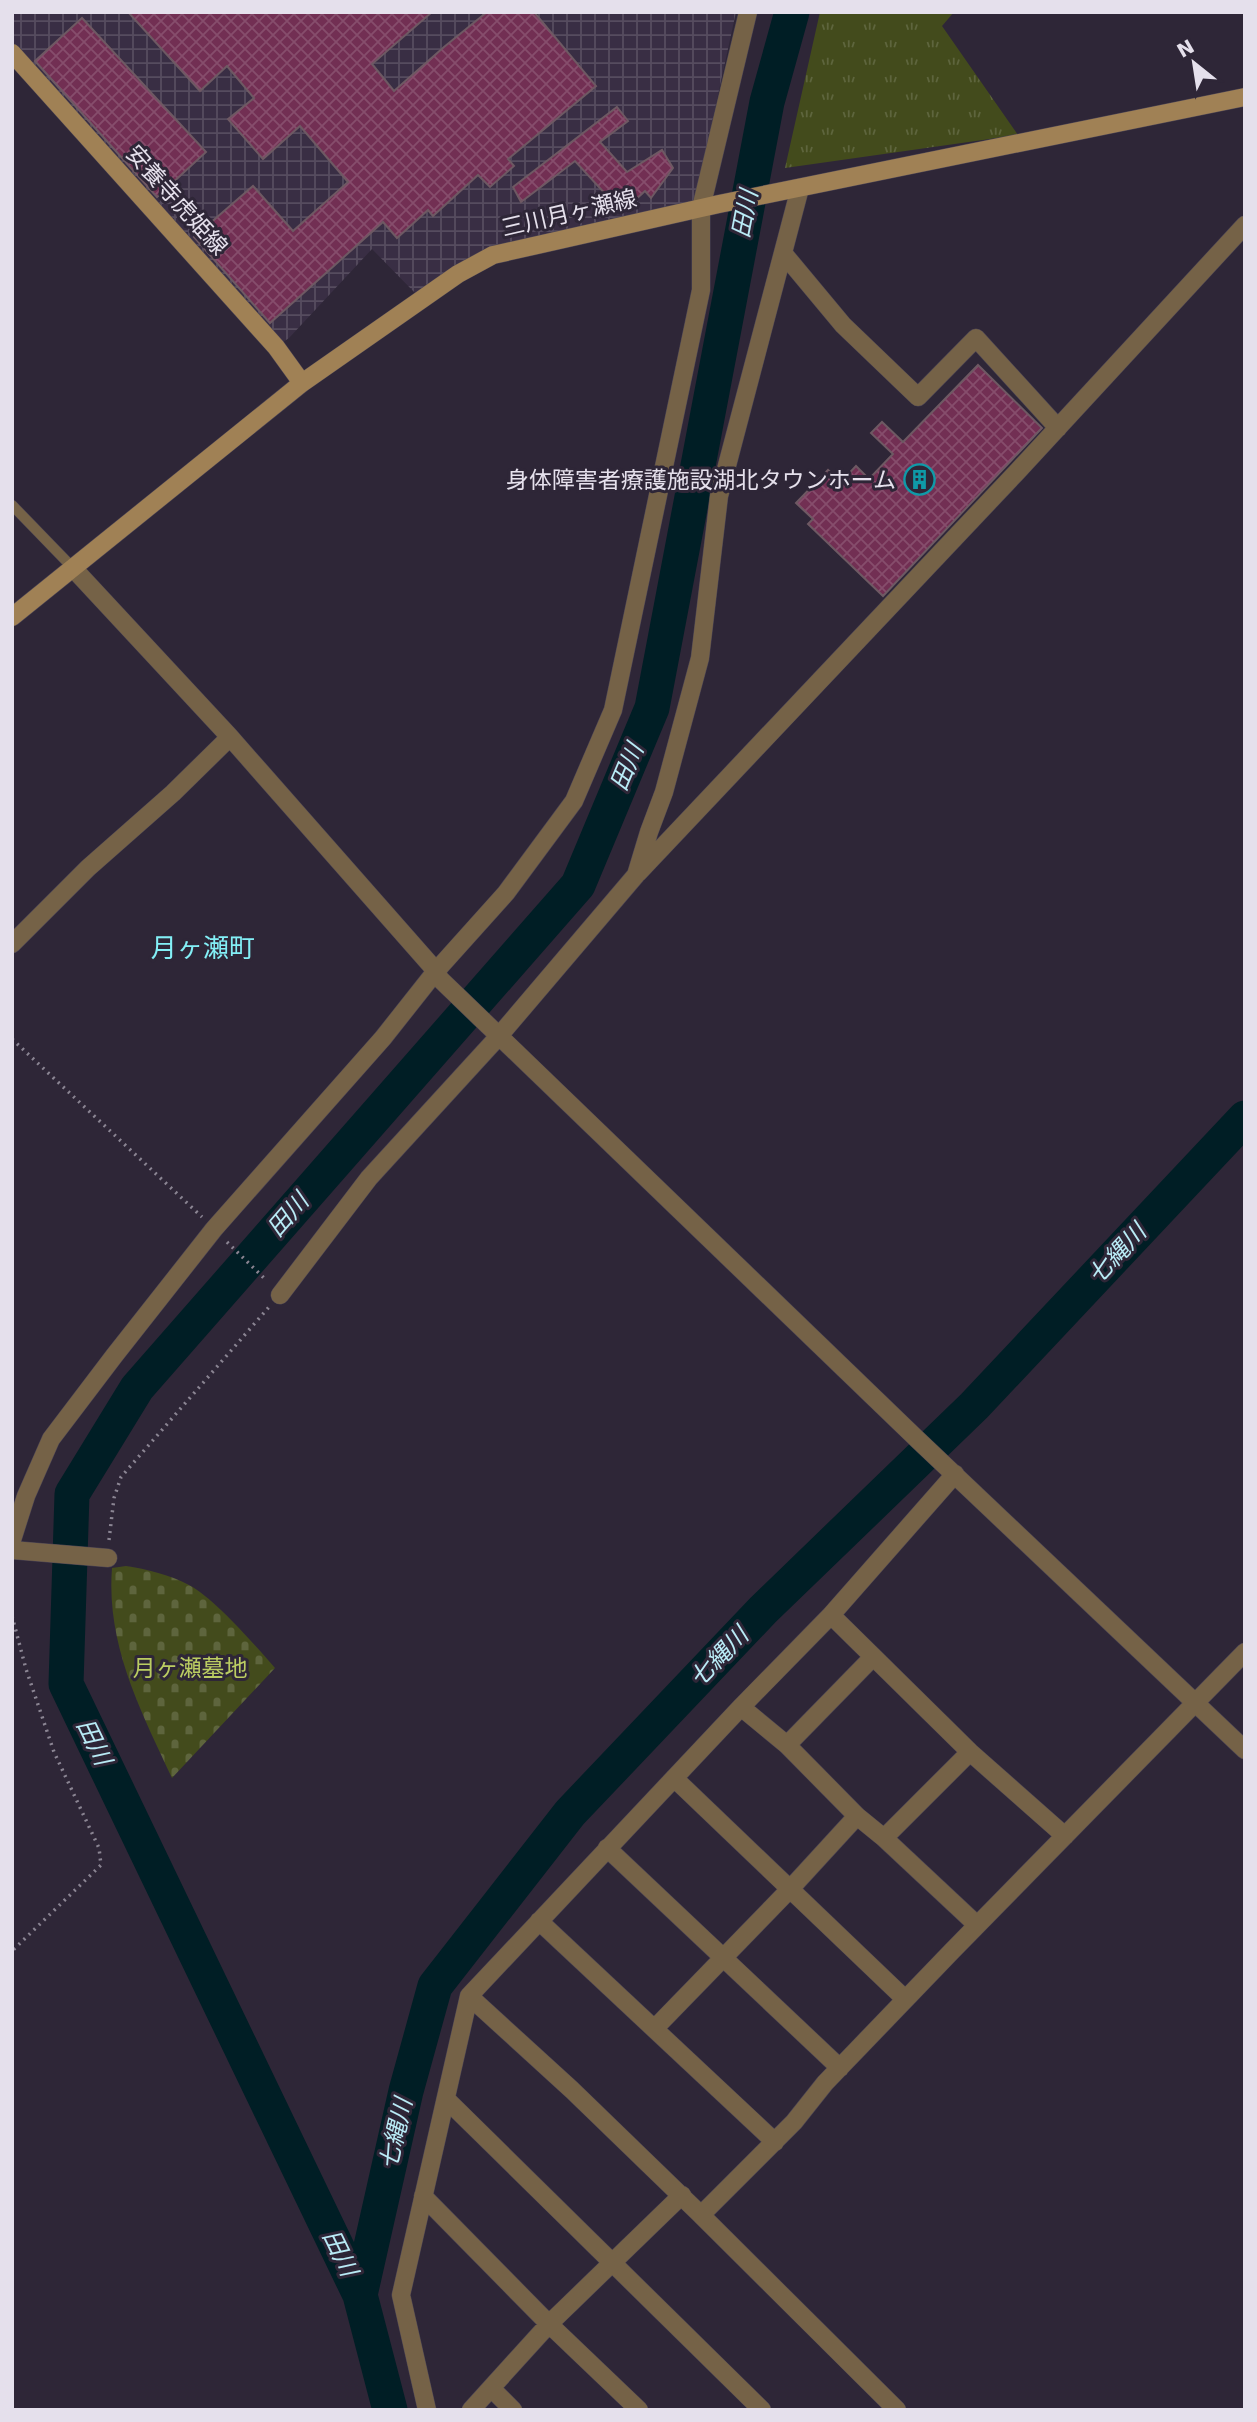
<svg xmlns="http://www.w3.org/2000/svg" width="1257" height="2422" viewBox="0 0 1257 2422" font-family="'DejaVu Sans','Noto Sans JP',sans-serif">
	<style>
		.industrial { fill: url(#industrial-grid) }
		.grass { fill: url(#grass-tufts) }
		.cemetery { fill: url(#cemetery-stones) }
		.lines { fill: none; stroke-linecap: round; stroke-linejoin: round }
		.river { stroke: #001e25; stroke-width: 35 }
		.building { fill: url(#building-cross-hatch); stroke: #6e5963; stroke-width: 2 }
		.service-casing { stroke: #4b4454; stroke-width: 11 }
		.minor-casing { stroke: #4b4454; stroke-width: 19 }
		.secondary-casing { stroke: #4b4454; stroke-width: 19 }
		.path { stroke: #8b8593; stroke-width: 3.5; stroke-dasharray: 2 5; stroke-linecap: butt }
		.service { stroke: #756247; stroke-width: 10 }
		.minor { stroke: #756247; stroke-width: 18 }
		.secondary { stroke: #a08155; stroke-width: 18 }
		.labels { text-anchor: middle; stroke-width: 6; stroke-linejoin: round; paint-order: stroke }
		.street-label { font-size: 23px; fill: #e5e0ec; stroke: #2e2637 }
		.poi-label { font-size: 23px; fill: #e5e0ec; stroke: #2e2637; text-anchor: end }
		.park-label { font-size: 23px; fill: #bbcd62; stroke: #2e2637 }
		.water-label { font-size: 24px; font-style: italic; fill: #b9ebf6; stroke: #2e2637 }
		.quarter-label { font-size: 26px; fill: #83eff6; stroke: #2e2637 }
	</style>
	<defs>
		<pattern id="industrial-grid" width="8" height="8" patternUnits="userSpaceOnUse" patternTransform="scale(1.75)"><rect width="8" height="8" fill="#392e44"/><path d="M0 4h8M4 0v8" fill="none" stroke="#564c5f"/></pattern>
		<pattern id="grass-tufts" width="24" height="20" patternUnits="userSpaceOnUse" patternTransform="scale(1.75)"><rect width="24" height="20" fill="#434b1c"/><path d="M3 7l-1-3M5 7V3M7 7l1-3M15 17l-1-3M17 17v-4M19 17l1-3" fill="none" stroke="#5e653d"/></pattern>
		<pattern id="cemetery-stones" width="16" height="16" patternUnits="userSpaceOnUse" patternTransform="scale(1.75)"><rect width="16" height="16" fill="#434b1c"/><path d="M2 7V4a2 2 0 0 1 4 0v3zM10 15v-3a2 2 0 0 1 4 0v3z" fill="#5e653d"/></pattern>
		<pattern id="building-cross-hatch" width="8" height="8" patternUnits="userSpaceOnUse" patternTransform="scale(1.75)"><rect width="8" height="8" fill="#722f53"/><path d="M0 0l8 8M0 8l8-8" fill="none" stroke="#864d6c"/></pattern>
	</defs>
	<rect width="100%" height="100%" fill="#2e2637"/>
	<!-- industrial -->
	<path class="industrial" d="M12,12H736L711,127L698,203L528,242L416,294L372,249L289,338L279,345L12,51Z"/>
	<!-- grass -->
	<path class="grass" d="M820,12H954L942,26L1018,135L785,168Z"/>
	<!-- cemetery -->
	<path class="cemetery" d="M126,1566C146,1569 171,1575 189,1585C214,1598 255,1645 275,1668L172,1778C141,1711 106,1645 112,1568Z"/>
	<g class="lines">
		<!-- river -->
		<path class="river" d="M360,2295L406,2091L435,1986L570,1813L763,1610L974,1406L1245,1118
			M390,2410L360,2295L66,1684L72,1494L137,1388L578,885L652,708L767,102L792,12"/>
	</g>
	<!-- building -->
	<path class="building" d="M128,12H432L372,64L394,91L444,47L487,12H534L596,86L508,159L514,166L490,187L478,175L433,216L428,210L397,238L383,222L270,323L194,237L253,186L293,231L348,182L300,126L263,159L228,119L254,98L227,66L200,91Z
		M82,18L206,152L157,197L35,61Z
		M617,107L628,121L600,142L627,172L662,150L673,168L651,198L645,191L622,212L575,161L521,202L513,187Z
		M978,365L1042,428L883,596L808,524L813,519L796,503L828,470L841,482L856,466L869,479L893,454L871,433L882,422L903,442Z"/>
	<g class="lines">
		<defs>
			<path id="service" d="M12,505L73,568"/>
			<path id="minor" d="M783,253L843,325L918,397L976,338L1058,428
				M73,568L230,737L436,971L440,979L918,1440L1245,1750
				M638,873L1016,473L1245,225
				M12,944L88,868L173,793L230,737
				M280,1295L369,1178L499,1036L636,875L649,832L664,792L700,658L719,496L800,188
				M12,1540L26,1496L51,1439L114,1356L214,1229L383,1038L436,971L506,893L574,801L613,710L701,290V208L748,12
				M12,1550L108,1558
				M831,1615L970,1752L1065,1836
				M741,1707L787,1745L857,1816L884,1838L977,1925
				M787,1745L873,1657
				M674,1778L905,1999
				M884,1838L970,1752
				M607,1848L840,2068
				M539,1921L775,2142
				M469,1996L572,2090L701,2215L794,2122L825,2083L952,1951L1245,1652
				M655,2028L791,1888L857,1816
				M446,2099L762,2410
				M423,2196L549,2324L639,2410
				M701,2215L897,2410
				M491,2388L513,2410
				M427,2410L401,2295L469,1996L741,1707L831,1615L955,1474
				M471,2410L549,2324L682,2195"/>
			<path id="secondary" d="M12,53L276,347L302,383
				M12,617L302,383L458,274L493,255L719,204L1245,97"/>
		</defs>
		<!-- service casing -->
		<use href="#service" class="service-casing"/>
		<!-- minor casing -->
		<use href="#minor" class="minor-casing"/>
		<!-- secondary casing -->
		<use href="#secondary" class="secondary-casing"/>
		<!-- path -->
		<path class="path" d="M12,1039L202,1217
			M227,1242L267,1281
			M109,1540L114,1498L121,1477L269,1307
			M12,1616L26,1669L54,1752L99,1848L101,1865L12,1951"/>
		<!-- service -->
		<use href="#service" class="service"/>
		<!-- minor -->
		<use href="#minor" class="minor"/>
		<!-- secondary -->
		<use href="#secondary" class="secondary"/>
	</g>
	<!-- icons -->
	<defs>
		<symbol id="building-ring" viewBox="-11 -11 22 22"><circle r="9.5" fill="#2e2637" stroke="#0f9aa8" stroke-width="1.5"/><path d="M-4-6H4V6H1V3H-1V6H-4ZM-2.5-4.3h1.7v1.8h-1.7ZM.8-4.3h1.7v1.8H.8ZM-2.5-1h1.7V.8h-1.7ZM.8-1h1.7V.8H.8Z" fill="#0f9aa8"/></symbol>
	</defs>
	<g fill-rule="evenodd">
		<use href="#building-ring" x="902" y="462" width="35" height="35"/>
	</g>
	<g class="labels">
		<!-- street labels -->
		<g class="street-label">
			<text transform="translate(177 200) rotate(48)" y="8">安養寺虎姫線</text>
			<text transform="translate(569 213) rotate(-13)" y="8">三川月ヶ瀬線</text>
		</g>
		<!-- poi labels -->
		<g class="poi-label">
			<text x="896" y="488">身体障害者療護施設湖北タウンホーム</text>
		</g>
		<!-- park labels -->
		<g class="park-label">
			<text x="190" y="1676">月ヶ瀬墓地</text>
		</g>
		<!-- water labels -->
		<g class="water-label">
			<text transform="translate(745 214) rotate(-79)" y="8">田川</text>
			<text transform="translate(627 767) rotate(-67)" y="8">田川</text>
			<text transform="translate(288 1215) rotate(-49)" y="8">田川</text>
			<text transform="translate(1117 1254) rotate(-47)" y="8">七縄川</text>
			<text transform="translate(719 1657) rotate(-46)" y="8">七縄川</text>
			<text transform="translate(94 1742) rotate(64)" y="8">田川</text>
			<text transform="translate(396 2134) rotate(-77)" y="8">七縄川</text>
			<text transform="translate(340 2253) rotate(64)" y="8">田川</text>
		</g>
		<!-- quarter labels -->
		<g class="quarter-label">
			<text x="203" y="957">月ヶ瀬町</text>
		</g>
	</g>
	<!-- border -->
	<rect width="1257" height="2422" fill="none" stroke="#e5e0ec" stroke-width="28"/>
	<!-- north arrow -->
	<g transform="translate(1194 63) rotate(330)" stroke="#2e2637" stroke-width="5" paint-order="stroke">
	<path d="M0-5L12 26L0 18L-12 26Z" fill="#e5e0ec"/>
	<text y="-10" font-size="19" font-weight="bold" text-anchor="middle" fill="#e5e0ec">N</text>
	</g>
</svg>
